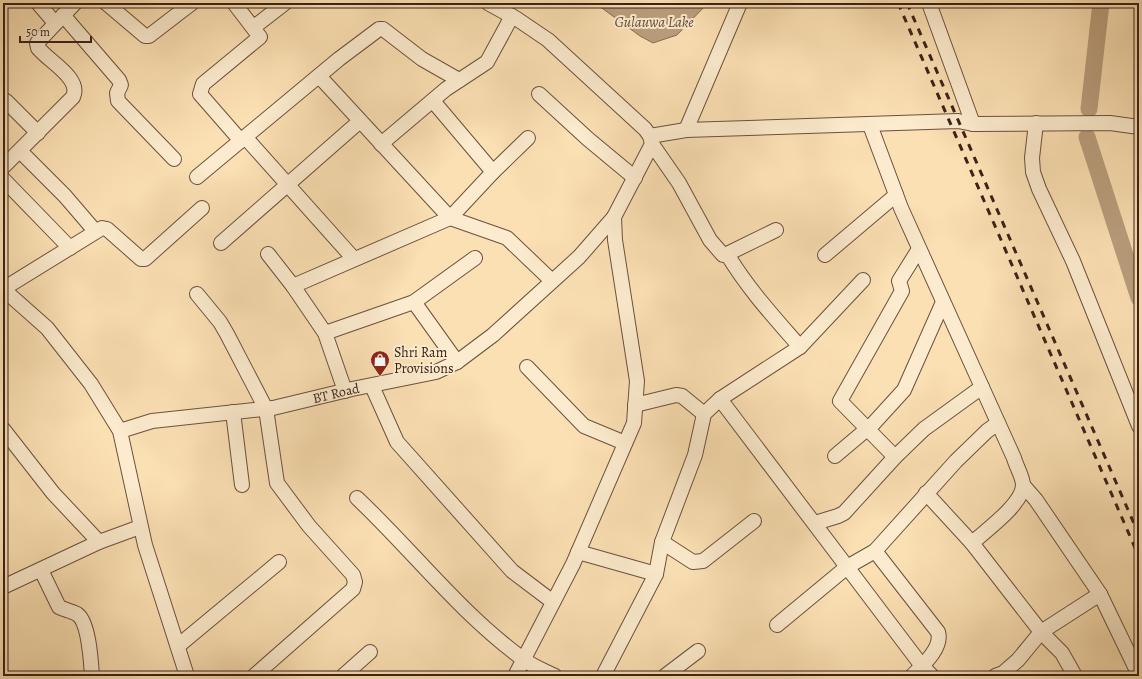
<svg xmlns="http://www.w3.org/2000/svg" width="1142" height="679" viewBox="0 0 1142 679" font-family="Alegreya,serif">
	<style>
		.water { fill: #ba9f7e; stroke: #876d55 }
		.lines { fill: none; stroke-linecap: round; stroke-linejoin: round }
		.river { stroke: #ba9f7e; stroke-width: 17 }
		.minor-casing { stroke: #6b513f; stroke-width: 16 }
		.minor { stroke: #fcebce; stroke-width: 14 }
		.rail { stroke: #3b2118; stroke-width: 3; stroke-dasharray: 7 7; stroke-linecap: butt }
		.labels { text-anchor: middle; stroke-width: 4; stroke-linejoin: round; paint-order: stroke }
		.poi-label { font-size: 14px; fill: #3b2118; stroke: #fcebce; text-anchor: start }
		.street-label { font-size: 14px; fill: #3b2118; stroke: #fcebce }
		.water-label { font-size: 15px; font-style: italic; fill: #674d3c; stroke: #fcebce }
	</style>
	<rect width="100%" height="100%" fill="#fbe0b3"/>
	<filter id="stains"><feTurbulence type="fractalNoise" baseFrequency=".005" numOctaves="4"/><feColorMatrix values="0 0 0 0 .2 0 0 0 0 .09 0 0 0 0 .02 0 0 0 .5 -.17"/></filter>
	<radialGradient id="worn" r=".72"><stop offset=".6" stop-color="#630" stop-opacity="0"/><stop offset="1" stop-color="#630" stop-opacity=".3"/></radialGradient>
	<!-- water -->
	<path class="water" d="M595,3H708L677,35L653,43L640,36Z"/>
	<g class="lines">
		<!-- river -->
		<path class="river" d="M1089,109L1101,3
			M1087,137L1139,298"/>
		<defs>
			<g id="minor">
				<path d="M38,3L55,23"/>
				<path d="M106,3L145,36H149L192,3"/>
				<path d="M234,3L260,37L203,84L200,94L241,141"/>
				<path d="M488,3L517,19L548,40L645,129L650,136L652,144L614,217L615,240L637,381L634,423L573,564L515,676"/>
				<path d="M929,3L973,124"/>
				<path d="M63,15L119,80L121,85L117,93L118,101L174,159"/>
				<path d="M254,27L285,3"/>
				<path d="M319,76L450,218L507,238L552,281"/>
				<path d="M539,94L588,139L635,178"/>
				<path d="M6,101L38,133"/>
				<path d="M433,101L493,172"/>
				<path d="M1036,123L1032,158L1033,172L1039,189L1073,261L1139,426"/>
				<path d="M870,125L901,208L1014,458C1016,466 1023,477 1023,485C1023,504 985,531 972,543"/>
				<path d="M686,130L740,3"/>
				<path d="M650,136L686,130L958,121L973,124L1110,123L1139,127"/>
				<path d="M245,137L354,259"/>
				<path d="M381,144L446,89L487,62L512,16"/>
				<path d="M652,144L679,183L710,240L723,255L727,254L776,230"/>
				<path d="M20,151L65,196L95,231"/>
				<path d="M3,167L73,97C81,80 54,64 43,53L38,48L37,43L75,3"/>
				<path d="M197,177L339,59L379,29H383L422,59L459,80"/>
				<path d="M3,179L70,248"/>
				<path d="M221,243L360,121"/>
				<path d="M268,254L293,286"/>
				<path d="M727,254C748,289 774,317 800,347"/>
				<path d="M825,255L896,195"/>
				<path d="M3,289L47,328L91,384L120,431L145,545L187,676"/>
				<path d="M3,289L102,228L107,229L141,259H145L202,208"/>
				<path d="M197,294L220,322L227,334L266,409L277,483L309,526L353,575L355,582L353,589L254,676"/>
				<path d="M414,302L457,362"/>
				<path d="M325,333L414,302L475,258"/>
				<path d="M527,367L584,426L625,443"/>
				<path d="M372,386L397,442L512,571L553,602"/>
				<path d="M345,391L325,333L293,286L450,218L493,172L528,138"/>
				<path d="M720,399L922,666L932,676"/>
				<path d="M635,405L676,395L682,396L704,414"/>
				<path d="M233,412L242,485"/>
				<path d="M3,429L53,493L99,542"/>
				<path id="s1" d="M120,431L152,421L273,408L352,389L436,372L457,362L493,335L579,257L614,217"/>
				<path d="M835,456L873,424L904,390L943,302"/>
				<path d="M895,457L840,401L902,291L899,281L919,249"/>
				<path d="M1023,485L1036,500L1100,594L1139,675"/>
				<path d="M926,493L972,543L1041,632L1062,653L1075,676"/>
				<path d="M357,498C413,551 460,613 523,659C532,666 545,671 555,676"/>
				<path d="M815,523L838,516L844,513L895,457L924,429L982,387"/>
				<path d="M662,542L693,562L703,561L754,521"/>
				<path d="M875,551L938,632C943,648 922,666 912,676"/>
				<path d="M578,552L656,574"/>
				<path d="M41,570L59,607C65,610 72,611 77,614C89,622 91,662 92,676"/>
				<path d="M3,587L99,542L140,527"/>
				<path d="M777,625L847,567L875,551L956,461L987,431L998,423"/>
				<path d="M178,646L279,562"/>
				<path d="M343,676L370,652"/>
				<path d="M603,676L656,574L662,542L695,455L704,414L720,399L800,347L863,280"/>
				<path d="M665,676L698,651"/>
				<path d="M995,676L1003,673L1018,660L1041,632L1100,594"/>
			</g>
		</defs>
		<!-- minor casing -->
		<use href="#minor" class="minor-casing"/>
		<!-- minor -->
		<use href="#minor" class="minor"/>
		<!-- rail -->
		<path class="rail" d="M898,3L1139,557
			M907,3L1139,535"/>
	</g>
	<!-- icons -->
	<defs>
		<symbol id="shop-pin" viewBox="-11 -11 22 30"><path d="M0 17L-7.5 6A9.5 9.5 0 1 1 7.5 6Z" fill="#8f2418" stroke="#fcebce"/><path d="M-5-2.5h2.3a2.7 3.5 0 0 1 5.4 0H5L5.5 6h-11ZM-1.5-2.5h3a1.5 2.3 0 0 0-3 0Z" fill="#fff"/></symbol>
	</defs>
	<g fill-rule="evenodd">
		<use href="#shop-pin" x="369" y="349" width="22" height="30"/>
	</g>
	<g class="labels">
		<!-- poi labels -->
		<g class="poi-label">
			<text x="394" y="357">Shri Ram<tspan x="394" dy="16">Provisions</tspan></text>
		</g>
		<!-- street labels -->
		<g class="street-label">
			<text dy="5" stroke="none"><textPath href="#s1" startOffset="220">BT Road</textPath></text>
		</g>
		<!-- water labels -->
		<g class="water-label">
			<text x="654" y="27">Gulauwa Lake</text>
		</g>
	</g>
	<!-- margin -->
	<rect width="1142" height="679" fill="none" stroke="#fbe0b3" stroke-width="16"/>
	<rect x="4" y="4" width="1134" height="671" fill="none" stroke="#3b2118" stroke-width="2"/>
	<rect x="8" y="8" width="1126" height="663" fill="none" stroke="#3b2118"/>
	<!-- scale -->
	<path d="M20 36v6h71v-6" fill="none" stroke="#3b2118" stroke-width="2"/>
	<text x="26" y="36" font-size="12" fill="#3b2118" stroke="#fcebce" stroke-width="3" paint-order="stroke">50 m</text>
	<rect width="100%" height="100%" filter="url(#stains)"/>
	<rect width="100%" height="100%" fill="url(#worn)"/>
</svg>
